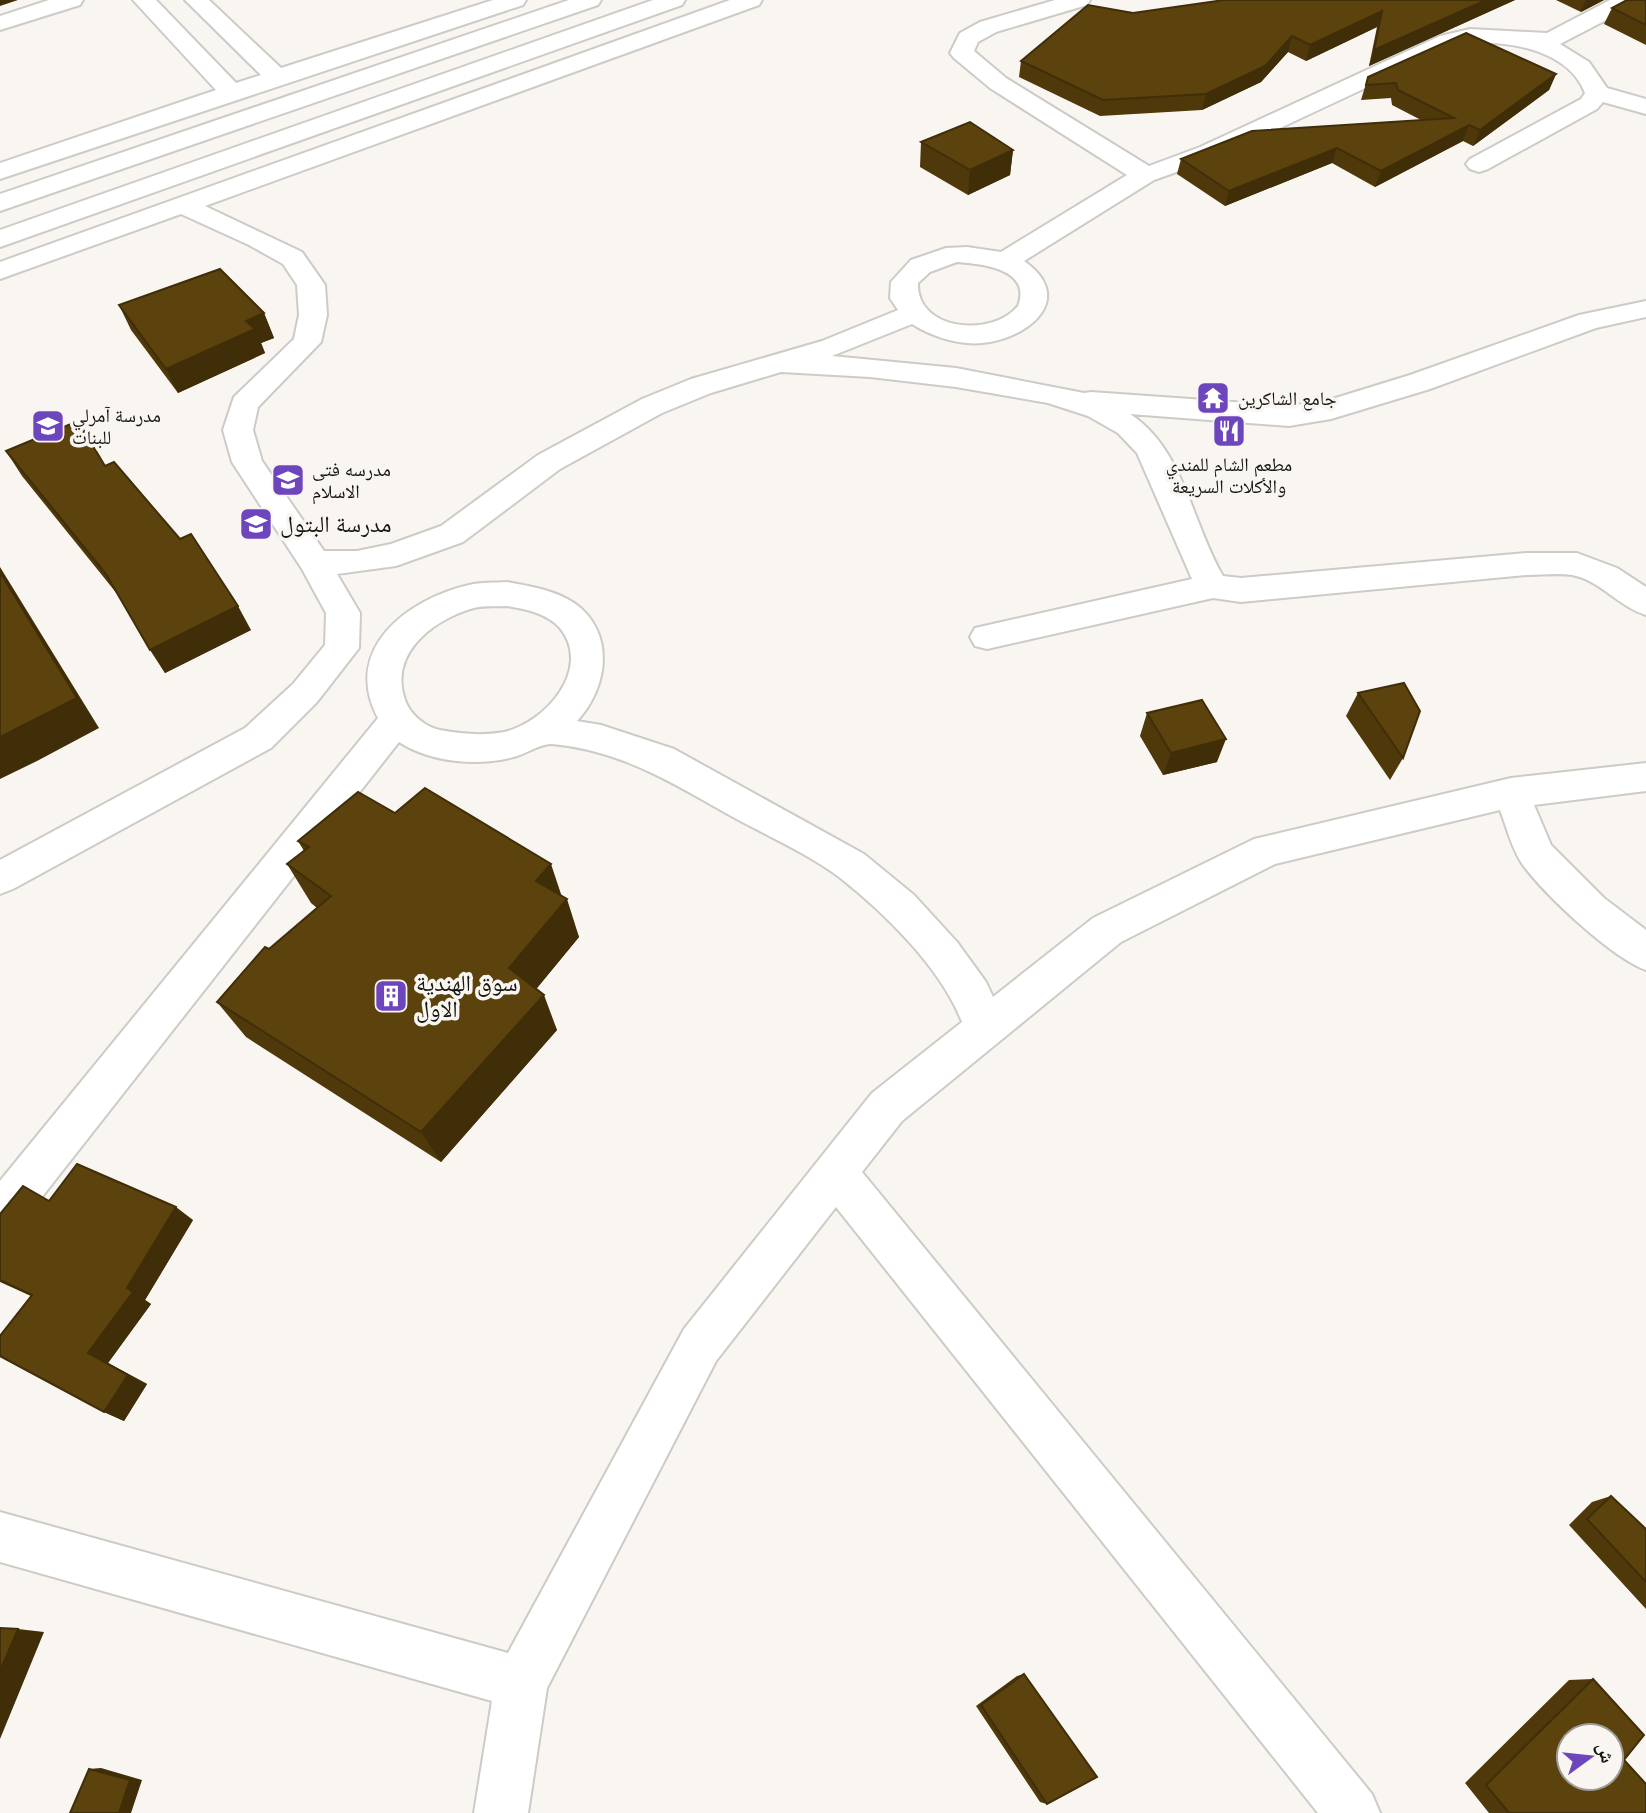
<svg xmlns="http://www.w3.org/2000/svg" width="1646" height="1813" viewBox="0 0 1646 1813" font-family="Lato,'Noto Naskh Arabic',sans-serif">
	<style>
		.lines { fill: none; stroke-linecap: round; stroke-linejoin: round }
		.minor-casing { stroke: #cdcbc6; stroke-width: 4 }
		.major-casing { stroke: #cdcbc6; stroke-width: 4 }
		.minor { fill: #fff; fill-rule: evenodd }
		.major { fill: #fff; fill-rule: evenodd }
		.wall { fill: #4f390b }
		.shaded-wall { fill: #402e09 }
		.building { fill: #5c420d; stroke: #402e09; stroke-width: 2; fill-rule: evenodd }
		.labels { text-anchor: middle; stroke-width: 7; stroke-linejoin: round; paint-order: stroke }
		.far-poi-label { font-size: 19px; fill: #161513; stroke: #f9f6f2; text-anchor: start }
		.poi-label { font-size: 23px; fill: #161513; stroke: #f9f6f2; text-anchor: start }
	</style>
	<rect width="100%" height="100%" fill="#f9f6f2"/>
	<g class="lines">
		<defs>
			<path id="minor" d="M49,0H83L80,5L0,30V16Z
				M133,0H156L236,83L261,75L185,0H209L281,68L493,0H526L523,5L0,179V163L216,90Z
				M730,0H762L759,5L205,206L302,252L325,285L327,315L321,342L258,407L253,430L262,461L324,551H357L391,544L441,526L538,455L642,399L691,379L822,341L898,310L890,298L891,282L911,260L946,248L967,247L1001,252L1127,175L990,88L954,58L950,53L960,33L980,22L1055,0H1090L1087,5L996,32L978,42L974,51L1006,78L1149,166L1200,147L1440,36L1470,29L1547,33L1610,0H1638L1635,5L1560,44L1589,62L1607,88L1646,99V114L1603,102L1597,109L1488,169L1479,172L1470,169L1466,164L1470,159L1581,99L1585,93C1568,47 1497,37 1455,46L1218,157L1154,180L1024,261C1074,296 1034,334 990,342C964,347 934,338 912,324L832,356L956,368L1084,393L1091,392L1289,406L1329,400L1410,375L1579,315L1646,301V317L1596,328L1430,389L1331,419L1289,426L1130,414C1184,449 1192,524 1223,576L1241,578L1527,553H1577L1617,568L1646,587V615C1619,607 1600,580 1572,575C1558,573 1542,575 1527,575L1241,602L1213,598L987,649L975,646L970,637L975,628L1192,579L1137,453L1118,433L1088,416L1048,403L956,387L870,377L781,372L711,393L662,413L560,469L463,542L396,566L337,574L360,613L359,648L317,702L271,748L13,889L0,894V860L245,728L293,684L325,645L326,613L302,569L232,462L223,430L234,397L294,339L299,315L297,285L283,264L249,245L181,214L0,279V262ZM957,262C983,264 1032,269 1018,306C992,338 916,331 918,283L930,272Z
				M507,582C529,586 555,590 574,603C616,632 608,688 577,721L601,725L674,749L864,854L914,895L957,942L986,982L993,997L1093,918L1254,839L1511,778L1646,763V791L1534,805L1551,845L1604,898L1646,930V970C1612,958 1545,895 1523,865C1512,850 1507,828 1500,810L1275,864L1121,942L902,1121L862,1172L1372,1794L1380,1813H1318L836,1207L716,1361L547,1688L528,1813H474L492,1701L0,1562V1512L508,1653L684,1329L872,1093L962,1022C941,968 885,913 839,877C810,855 766,835 733,817C674,784 621,750 552,744C542,743 527,753 517,756C481,767 431,763 399,742L16,1230L0,1236V1181L378,718C341,649 408,599 469,585C481,582 494,583 507,582ZM507,606C525,609 547,613 560,628C593,669 545,723 504,732C483,736 461,734 440,730C426,727 410,715 405,700C389,655 430,622 470,609C482,605 495,607 507,606Z"/>
			<path id="major" d="M569,0H601L598,5L0,211V194Z
				M653,0H685L682,5L0,247V230Z"/>
		</defs>
		<!-- minor casing -->
		<use href="#minor" class="minor-casing"/>
		<!-- major casing -->
		<use href="#major" class="major-casing"/>
		<!-- minor -->
		<use href="#minor" class="minor"/>
		<!-- major -->
		<use href="#major" class="major"/>
	</g>
	<!-- wall -->
	<path class="wall" d="M1515,0L1369,66L1377,27L1306,61L1288,52L1261,82L1202,110L1100,116L1019,77L1021,61L1133,13Z
		M1556,0H1604L1581,12Z
		M1646,0V45L1604,24L1612,8Z
		M1556,74L1549,90L1473,146L1463,141L1375,187L1332,163L1225,206L1177,174L1181,159L1421,120L1392,105L1391,98L1361,100L1368,77Z
		M921,142L1013,150L1010,175L968,195L920,167Z
		M119,305L264,313L274,338L261,343L265,353L178,393L131,330Z
		M6,451L105,466L251,630L165,673L118,595L22,476Z
		M1358,693L1403,758L1390,780L1346,716Z
		M1147,713L1217,762L1163,775L1140,736Z
		M395,813L561,895L579,937L536,989L557,1030L441,1162L246,1037L217,1002L269,949L317,908L311,903L287,864L304,851L298,841Z
		M49,1201L193,1220L145,1300L151,1304L108,1363L147,1384L124,1421L104,1412L31,1296L0,1282V1214Z
		M1611,1496L1646,1529V1609L1569,1525L1592,1502Z
		M1024,1674L1047,1804L1040,1802L976,1706L1017,1676Z
		M1593,1679L1646,1813H1489L1465,1783L1569,1680Z"/>
	<!-- shaded-wall -->
	<path class="shaded-wall" d="M0,0H18L0,6Z
		M1486,0H1515L1369,66L1374,50Z
		M1586,0H1604L1581,12Z
		M1382,11L1377,27L1306,61L1310,45Z
		M1292,36L1288,52L1261,82L1202,110L1206,94Z
		M1556,74L1549,90L1473,146L1480,130Z
		M1469,125L1463,141L1375,187L1381,171Z
		M1337,148L1332,163L1225,206L1229,191Z
		M1013,150L1010,175L968,195L970,170Z
		M264,313L274,338L261,343L265,353L178,393L166,369L246,321Z
		M0,567L99,728L37,761L0,779Z
		M238,606L251,630L165,673L150,650Z
		M1226,739L1217,762L1163,775L1171,753Z
		M551,864L564,903L536,881Z
		M567,899L579,937L524,1004L509,968Z
		M544,995L557,1030L441,1162L421,1132Z
		M176,1207L193,1220L145,1300L151,1304L108,1363L147,1384L124,1421L104,1412L88,1353Z
		M18,1629L44,1632L0,1739V1671Z
		M101,1768L142,1780L131,1813H119L89,1769Z"/>
	<!-- building -->
	<path class="building" d="M1224,0H1486L1374,50L1382,11L1310,45L1292,36L1265,66L1206,94L1103,100L1021,61L1088,5L1133,13Z
		M1627,0H1646V25L1612,8Z
		M1466,33L1556,74L1480,130L1469,125L1381,171L1337,148L1229,191L1181,159L1252,131L1454,118L1398,90L1396,83L1366,85L1368,77Z
		M970,122L1013,150L970,170L921,142Z
		M220,269L264,313L246,321L255,329L166,369L119,305Z
		M78,421L105,466L114,462L180,539L191,534L238,606L150,650L106,574L6,451Z
		M0,572L77,698L0,737Z
		M1404,683L1420,711L1403,758L1358,693Z
		M1202,700L1226,739L1171,753L1147,713Z
		M425,788L551,864L536,881L567,899L509,968L544,995L421,1132L217,1002L265,947L269,949L331,896L287,864L309,847L298,841L358,792L395,813Z
		M77,1164L176,1207L127,1288L133,1292L88,1353L128,1375L104,1412L0,1356V1336L32,1295L0,1280V1214L23,1186L49,1201Z
		M1611,1496L1646,1529V1582L1587,1519Z
		M0,1628L18,1629L0,1671Z
		M1024,1674L1097,1777L1047,1804L981,1705Z
		M1593,1679L1644,1735L1624,1760L1646,1784V1813H1509L1486,1785ZM1569,1736H1611V1778H1569Z
		M89,1769L130,1780L119,1813H70Z"/>
	<!-- icons -->
	<defs>
		<symbol id="temple-square" viewBox="-11 -11 22 22"><rect x="-9" y="-9" width="18" height="18" rx="4" fill="#6d46be" stroke="#f9f6f2"/><path d="M0-6L5-2H3V0L6.5 2.5H4V6H1.5V3h-3V6H-4V2.5H-6.5L-3 0V-2H-5Z" fill="#fff"/></symbol>
		<symbol id="school-square" viewBox="-11 -11 22 22"><rect x="-9" y="-9" width="18" height="18" rx="4" fill="#6d46be" stroke="#f9f6f2"/><path d="M0-5L7-2L0 1L-7-2ZM-4 1L0 2.5L4 1V4Q0 6-4 4Z" fill="#fff"/></symbol>
		<symbol id="restaurant-square" viewBox="-11 -11 22 22"><rect x="-9" y="-9" width="18" height="18" rx="4" fill="#6d46be" stroke="#f9f6f2"/><path d="M-5-6h1v4h1v-4h1v4h1v-4h1v5L-1.5 .5V6h-2V.5L-5-1ZM5-6V6H3V1.5H1.5Q1.5-4 5-6Z" fill="#fff"/></symbol>
		<symbol id="building-square" viewBox="-11 -11 22 22"><rect x="-9" y="-9" width="18" height="18" rx="4" fill="#6d46be" stroke="#f9f6f2"/><path d="M-4-6H4V6H1V3H-1V6H-4ZM-2.5-4.3h1.7v1.8h-1.7ZM.8-4.3h1.7v1.8H.8ZM-2.5-1h1.7V.8h-1.7ZM.8-1h1.7V.8H.8Z" fill="#fff"/></symbol>
	</defs>
	<g fill-rule="evenodd">
		<use href="#temple-square" x="1194" y="379" width="38" height="38"/>
		<use href="#school-square" x="29" y="407" width="38" height="38"/>
		<use href="#restaurant-square" x="1210" y="412" width="38" height="38"/>
		<use href="#school-square" x="269" y="461" width="38" height="38"/>
		<use href="#school-square" x="237" y="505" width="38" height="38"/>
		<use href="#building-square" x="372" y="977" width="38" height="38"/>
	</g>
	<g class="labels">
		<!-- far-poi labels -->
		<g class="far-poi-label">
			<text x="1238" y="405">جامع الشاكرين</text>
			<text x="72" y="422">مدرسة آمرلي<tspan x="72" dy="22">للبنات</tspan></text>
			<text x="1229" y="471" text-anchor="middle">مطعم الشام للمندي<tspan x="1229" dy="22">والأكلات السريعة</tspan></text>
			<text x="312" y="476">مدرسه فتى<tspan x="312" dy="22">الاسلام</tspan></text>
		</g>
		<!-- poi labels -->
		<g class="poi-label">
			<text x="280" y="532">مدرسة البتول</text>
			<text x="416" y="991">سوق الهندية<tspan x="416" dy="26">الاول</tspan></text>
		</g>
	</g>
	<!-- north arrow -->
	<g transform="translate(1590 1757) rotate(75)"><circle r="33" fill="#f9f6f2" stroke="#9e9c99" stroke-width="2"/>
	<path d="M0-5L12 26L0 18L-12 26Z" fill="#6d46be"/>
	<text y="-10" font-size="19" font-weight="bold" text-anchor="middle" fill="#161513">ش</text>
	</g>
</svg>
